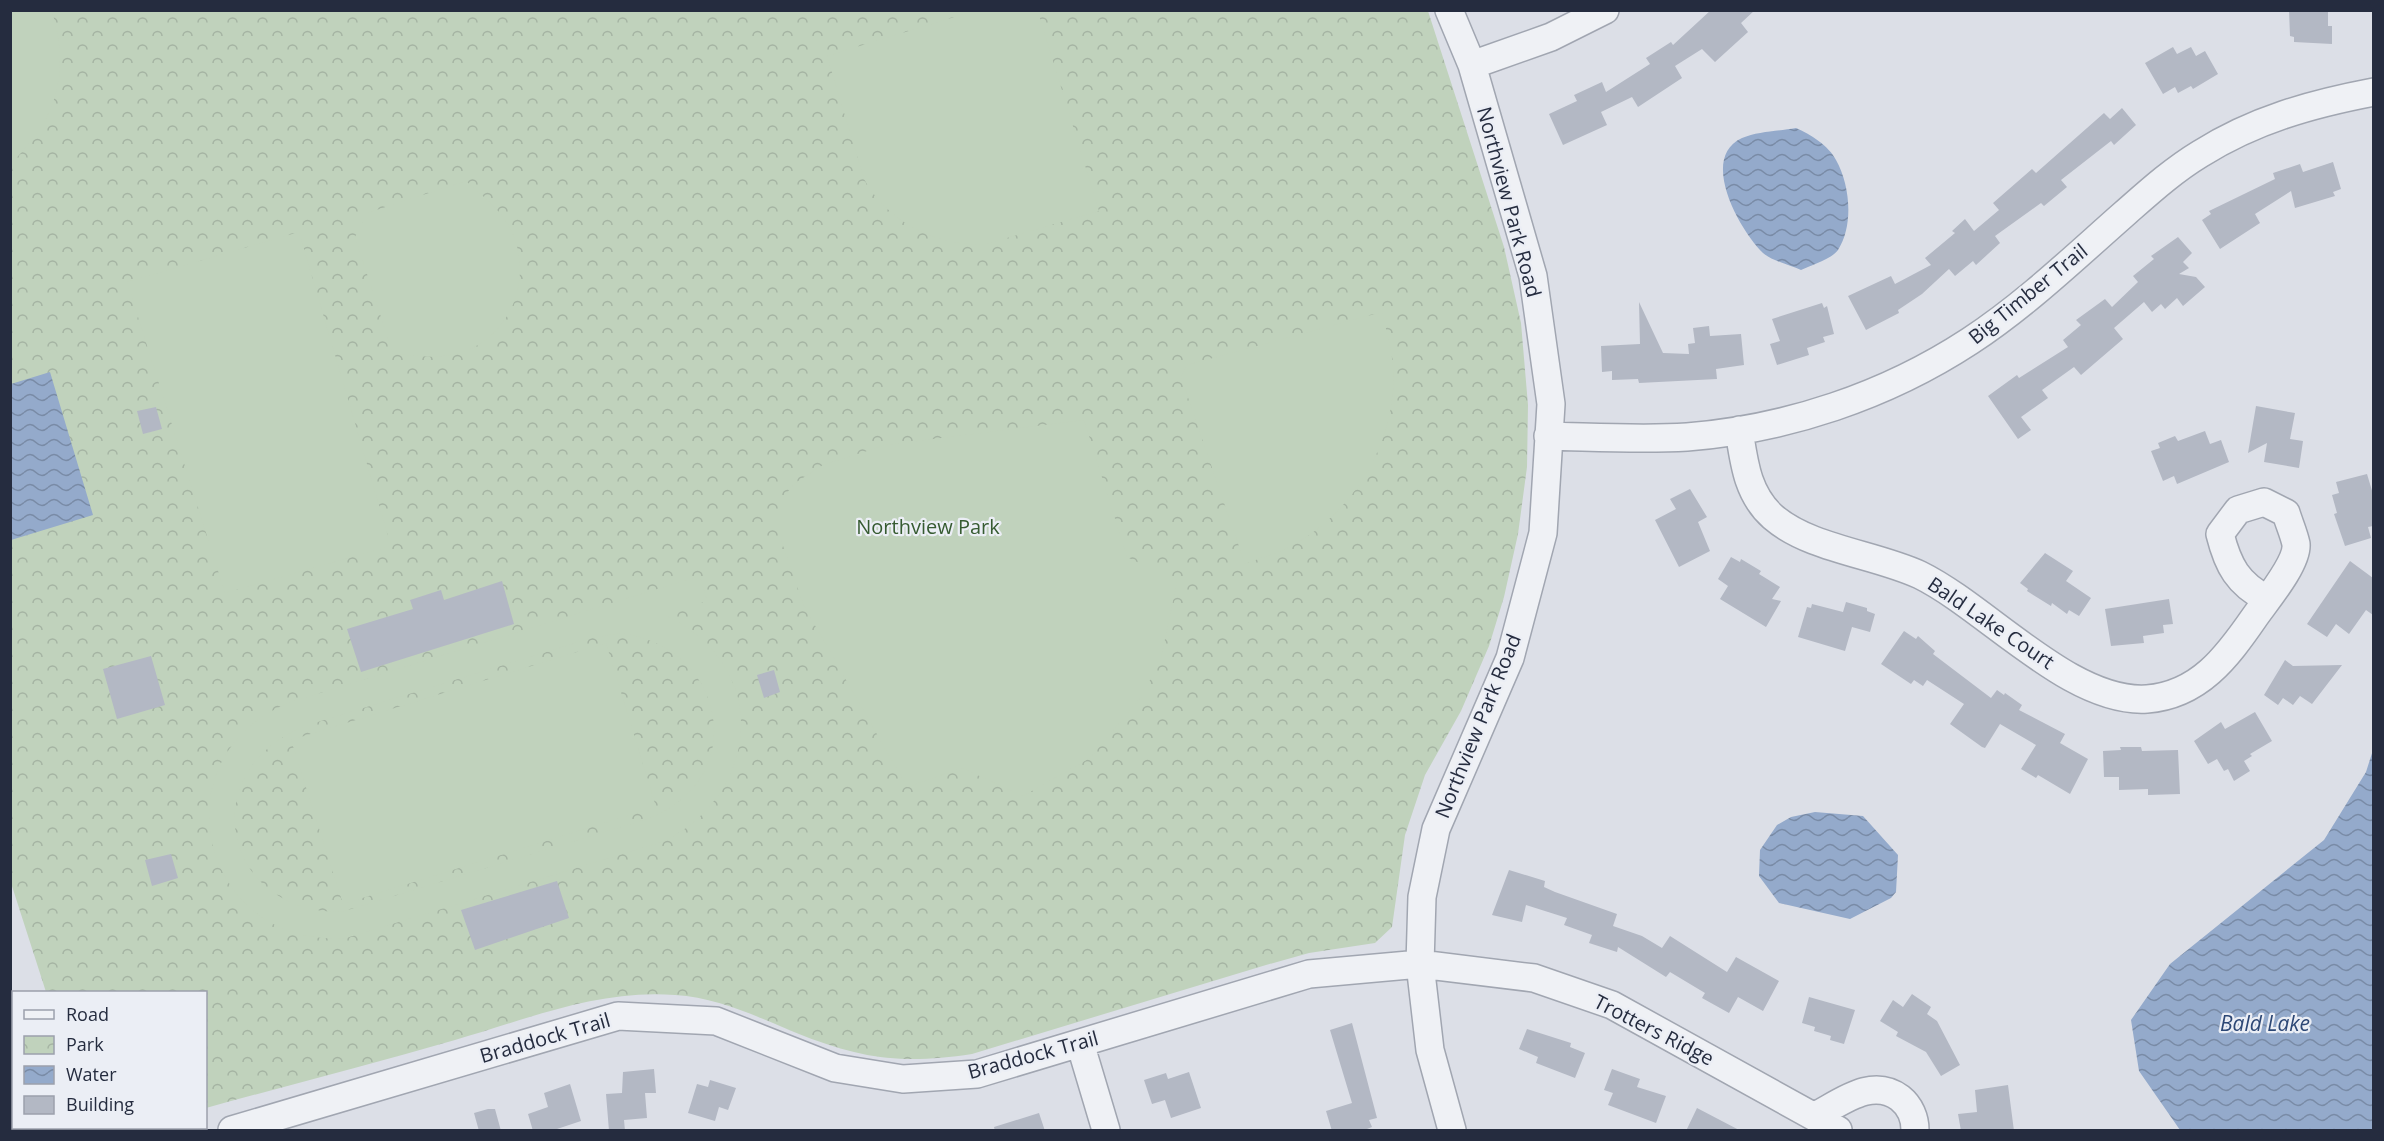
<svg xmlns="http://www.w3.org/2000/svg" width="2384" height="1141" viewBox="0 0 2384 1141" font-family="'Open Sans',sans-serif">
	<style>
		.park { fill: url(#park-crowns) }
		.pitch { fill: #c0d2bc; fill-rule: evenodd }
		.water { fill: url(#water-waves) }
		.building { fill: #b3b8c4 }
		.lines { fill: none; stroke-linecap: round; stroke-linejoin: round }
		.minor-casing { stroke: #a1a6b1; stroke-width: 30 }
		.minor { stroke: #eff1f5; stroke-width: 27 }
		.labels { text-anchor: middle; stroke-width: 4.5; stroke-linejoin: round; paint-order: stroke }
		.street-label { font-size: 20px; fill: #252c3f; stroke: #ebeef5 }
		.park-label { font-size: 20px; fill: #365b31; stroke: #ebeef5 }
		.water-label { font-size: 21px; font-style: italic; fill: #2c4775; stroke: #ebeef5 }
	</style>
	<defs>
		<pattern id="park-crowns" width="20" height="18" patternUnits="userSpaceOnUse" patternTransform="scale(1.5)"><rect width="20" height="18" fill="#c0d2bc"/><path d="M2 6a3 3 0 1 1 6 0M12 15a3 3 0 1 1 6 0" fill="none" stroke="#a5b4a3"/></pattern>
		<pattern id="water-waves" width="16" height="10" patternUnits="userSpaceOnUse" patternTransform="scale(1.5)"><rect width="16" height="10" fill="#94aacb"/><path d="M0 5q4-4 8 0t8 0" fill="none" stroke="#798ba6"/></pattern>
	</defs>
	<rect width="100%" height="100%" fill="#dcdfe7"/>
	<!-- park -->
	<path class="park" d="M10,11H1428L1504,247L1521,323L1528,405L1527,467L1518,534L1504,597L1489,646L1461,711L1425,775L1405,835L1392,927L1375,943L1309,953L1266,965L972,1054C907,1064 866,1060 804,1036C761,1019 722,998 675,995C598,989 528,1019 455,1040C372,1064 289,1085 206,1108V992H46L11,883Z"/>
	<!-- pitch -->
	<path class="pitch" d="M11,10L52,11C70,72 58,119 11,163Z
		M974,11L1038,12L1099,211L986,244C939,248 886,221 864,179L827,56Z
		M466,181C483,196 503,212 512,232C536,285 504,351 443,356C427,358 409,355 393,354L355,237L367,213Z
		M299,232L391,546L225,593L127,282Z
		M1382,312C1386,330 1392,349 1393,367C1398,436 1358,506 1300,541C1283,552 1263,557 1245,564L1181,377L1187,365Z
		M1084,420L1127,557L1177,582L1161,658L1142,696L1090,758L1023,796L962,768L907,787L804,606L781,540V511L785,495L795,483L823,465L886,445Z
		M700,576L707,601L665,615C684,625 702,636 716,654C768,720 734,809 662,842L346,938C198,949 154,751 294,701ZM621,633C729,648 750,781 647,819L341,912C220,912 193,768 308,725L592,638Z
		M606,643L656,807L343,904L291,740Z"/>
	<!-- water -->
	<path class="water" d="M1796,128C1810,134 1829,146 1836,160C1850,185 1854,225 1838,250C1832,259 1811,265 1801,270C1790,265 1772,261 1763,253C1741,232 1698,158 1742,138C1758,131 1780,131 1796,128Z
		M50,372L93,515L11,540V384Z
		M2373,750V1130H2180L2139,1071L2131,1020L2170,964L2324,840L2366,772Z
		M1815,812L1863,816L1898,855L1896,892L1891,898L1850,919L1779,903L1759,876L1760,850L1777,825L1791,817Z"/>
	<!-- building -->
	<path class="building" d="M1711,10H1755L1741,23L1748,32L1715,62L1702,49L1675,66L1682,78L1638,107L1632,97L1601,112L1607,125L1563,145L1549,114L1577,101L1574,95L1602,82L1606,92L1650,64L1646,58L1671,42L1673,45Z
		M2289,10H2328V26H2332V44L2294,42V37L2290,36Z
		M2173,47L2177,54L2191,47L2196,56L2205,51L2218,74L2193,89L2191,86L2178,93L2175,87L2163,94L2145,63Z
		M2122,108L2136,125L2114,145L2111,141L2061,180L2067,187L2044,206L2041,203L1995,236L2000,243L1976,265L1973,261L1955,276L1949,269L1922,294L1898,310L1899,313L1866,330L1848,296L1891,276L1895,284L1931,265L1925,258L1955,233L1952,231L1965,219L1974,231L1999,210L1993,203L2032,169L2036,173L2104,113L2110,119Z
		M2333,162L2341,189L2333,192L2335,196L2295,208L2291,191L2255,214L2260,223L2220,249L2202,220L2211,214L2209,211L2275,179L2273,173L2300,164L2303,172Z
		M2178,237L2192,253L2183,262L2189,268L2179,274L2196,277L2205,287L2183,306L2177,298L2165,309L2161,304L2152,312L2144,302L2114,328L2123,339L2081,375L2074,367L2042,390L2048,398L2021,417L2031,430L2018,439L1988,396L2017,375L2019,378L2068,347L2063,340L2081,325L2076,320L2105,299L2112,307L2138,282L2133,276L2154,259L2151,256Z
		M1639,302L1663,353L1689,354L1688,344L1695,343L1693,328L1709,326L1710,336L1741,334L1744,365L1716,369L1717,379L1639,383L1638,379L1612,380V371L1602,372L1601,346L1640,344Z
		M1822,303L1824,308L1827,306L1834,334L1823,337L1825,342L1807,348L1809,355L1777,365L1770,344L1780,341L1772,319Z
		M2256,406L2295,413L2290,439L2303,441L2299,468L2264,462L2267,443L2248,453Z
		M156,407L162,429L143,434L137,411Z
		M2205,431L2210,444L2221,440L2229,462L2177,484L2174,476L2163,481L2151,451L2160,448L2158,443L2175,436L2178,441Z
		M2367,474L2373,494V526L2368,527L2371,538L2345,546L2334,514L2337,513L2332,495L2339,493L2336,482Z
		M1690,489L1707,517L1698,522L1710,551L1679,567L1655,520L1676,509L1670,499Z
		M2045,553L2073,571L2066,581L2091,598L2079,616L2069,610L2067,614L2052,603L2051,606L2027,591L2028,589L2020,583Z
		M1731,557L1740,562L1741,559L1761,571L1759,574L1780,587L1772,599L1781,601L1766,627L1720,599L1728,586L1718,579Z
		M2350,561L2373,578V615L2366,610L2349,634L2336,624L2327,637L2307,624Z
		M502,581L514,624L361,672L347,629L413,609L410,600L441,590L444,600Z
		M2169,599L2173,624L2163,625L2164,633L2143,636L2144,643L2111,646L2105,609Z
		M1846,602L1867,608V611L1875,614L1870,632L1852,627L1845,651L1798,637L1807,607L1811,608L1812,604L1843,612Z
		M1904,631L1916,639L1918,636L1935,651L1933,654L1991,698L1997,690L2004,695L2005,693L2022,705L2019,710L2065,734L2060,743L2088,759L2070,794L2038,775L2036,778L2021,769L2036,745L2000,724L1985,748L1982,747L1950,724L1964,704L1927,680L1923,686L1914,680L1911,684L1881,664Z
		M151,656L165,705L117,719L103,669Z
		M2285,660L2293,666L2342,665L2312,704L2300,696L2293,705L2283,698L2278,705L2264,695Z
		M774,670L780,692L764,698L757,675Z
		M2255,712L2272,741L2250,754L2252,756L2244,761L2250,771L2234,781L2228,769L2224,771L2217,759L2208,764L2194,741L2221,722L2225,729Z
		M2120,747H2141L2142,751L2178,750L2180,794L2148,795V789L2119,790V777H2104L2103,751L2121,750Z
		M171,854L178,878L152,886L145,860Z
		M1509,870L1545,881L1544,887L1555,892L1617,914L1613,926L1642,936L1662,948L1670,936L1727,972L1736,957L1779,981L1763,1011L1738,997L1729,1013L1702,998L1705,993L1670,972L1666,977L1618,947L1617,952L1589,943L1592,935L1564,925L1567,918L1526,905L1522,922L1492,915Z
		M557,881L569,918L475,950L461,910Z
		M1912,994L1931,1007L1927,1014L1937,1021L1960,1065L1941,1076L1926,1052L1896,1036L1898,1032L1880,1021L1893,1000L1903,1007Z
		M1809,997L1855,1010L1844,1044L1830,1040L1831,1036L1814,1031L1815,1027L1802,1023Z
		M1352,1023L1377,1118L1369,1120L1372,1127L1362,1131H1332L1326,1111L1352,1103L1330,1030Z
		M1527,1029L1571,1043L1570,1047L1585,1053L1575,1078L1536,1063L1538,1057L1519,1049Z
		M654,1069L656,1093H645L647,1118L624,1120L625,1131H609L606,1094L622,1093L623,1072Z
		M1612,1069L1640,1079L1637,1087L1666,1096L1656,1123L1608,1105L1613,1093L1604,1090Z
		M1189,1072L1201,1108L1171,1118L1165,1100L1152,1104L1144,1080L1166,1073L1168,1079Z
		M710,1080L736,1088L728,1110L719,1107L715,1121L688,1113L697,1084L708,1087Z
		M570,1084L581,1121L551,1131H533L528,1114L548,1107L544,1093Z
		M2008,1085L2014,1131H1961L1958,1114L1977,1112L1975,1090Z
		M1697,1108L1741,1131H1686Z
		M488,1109H495L501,1131H479L474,1113Z
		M1039,1113L1045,1131H995L994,1127Z"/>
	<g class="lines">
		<defs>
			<path id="minor" d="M1449,10L1472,65L1533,276L1551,404L1543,533L1510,658L1436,829L1422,897L1420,964L1430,1050L1452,1130
				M1472,65L1551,37L1605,10
				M1739,430C1744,462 1747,494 1773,517C1810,549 1875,554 1920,575C1987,608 2071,704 2147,699C2199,695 2227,657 2254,618C2265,602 2298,563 2296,544C2294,534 2289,523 2286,513L2264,502L2238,510L2220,534C2228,566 2238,584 2267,599
				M1548,436C1594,437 1641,440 1687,437C1787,429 1886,396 1970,341C2025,305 2074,258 2124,214C2148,193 2172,171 2200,154C2254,120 2311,104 2374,92
				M1080,1043L1106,1130
				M1815,1116C1842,1102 1872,1077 1900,1098C1910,1106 1915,1118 1915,1130
				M232,1130L618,1016L716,1021L835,1068L903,1079L977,1074L1309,974L1420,964L1534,978L1612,1005L1838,1130"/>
		</defs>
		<!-- minor casing -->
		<use href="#minor" class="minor-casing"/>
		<!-- minor -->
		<use href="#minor" class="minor"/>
	</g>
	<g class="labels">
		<!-- street labels -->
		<g class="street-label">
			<text transform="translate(1509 202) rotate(75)" y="7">Northview Park Road</text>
			<text transform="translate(2028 294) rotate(-39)" y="7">Big Timber Trail</text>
			<text transform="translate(1991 623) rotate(34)" y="7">Bald Lake Court</text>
			<text transform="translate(1478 726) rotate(-68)" y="7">Northview Park Road</text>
			<text transform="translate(1654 1030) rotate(27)" y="7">Trotters Ridge</text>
			<text transform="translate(545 1038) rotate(-16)" y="7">Braddock Trail</text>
			<text transform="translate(1033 1055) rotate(-15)" y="7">Braddock Trail</text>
		</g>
		<!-- park labels -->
		<g class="park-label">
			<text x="928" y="534">Northview Park</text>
		</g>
		<!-- water labels -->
		<g class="water-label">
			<text x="2265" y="1031">Bald Lake</text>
		</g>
	</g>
	<!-- border -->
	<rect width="2384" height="1141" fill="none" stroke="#252c3f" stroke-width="24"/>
	<!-- legend -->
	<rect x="12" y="991" width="195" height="138" fill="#ebeef5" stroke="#9ca0ac" stroke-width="1.5"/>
	<rect x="24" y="1010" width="30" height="9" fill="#eff1f5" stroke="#9ca0ac" stroke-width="1.5"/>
	<text x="66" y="1021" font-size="18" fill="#252c3f">Road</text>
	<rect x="24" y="1036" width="30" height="18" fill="url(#park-crowns)" stroke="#9ca0ac" stroke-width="1.5"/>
	<text x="66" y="1051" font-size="18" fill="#252c3f">Park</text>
	<rect x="24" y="1066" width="30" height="18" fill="url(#water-waves)" stroke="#9ca0ac" stroke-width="1.5"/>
	<text x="66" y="1081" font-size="18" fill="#252c3f">Water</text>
	<rect x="24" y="1096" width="30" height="18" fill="#b3b8c4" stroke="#9ca0ac" stroke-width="1.5"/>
	<text x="66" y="1111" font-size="18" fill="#252c3f">Building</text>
</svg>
